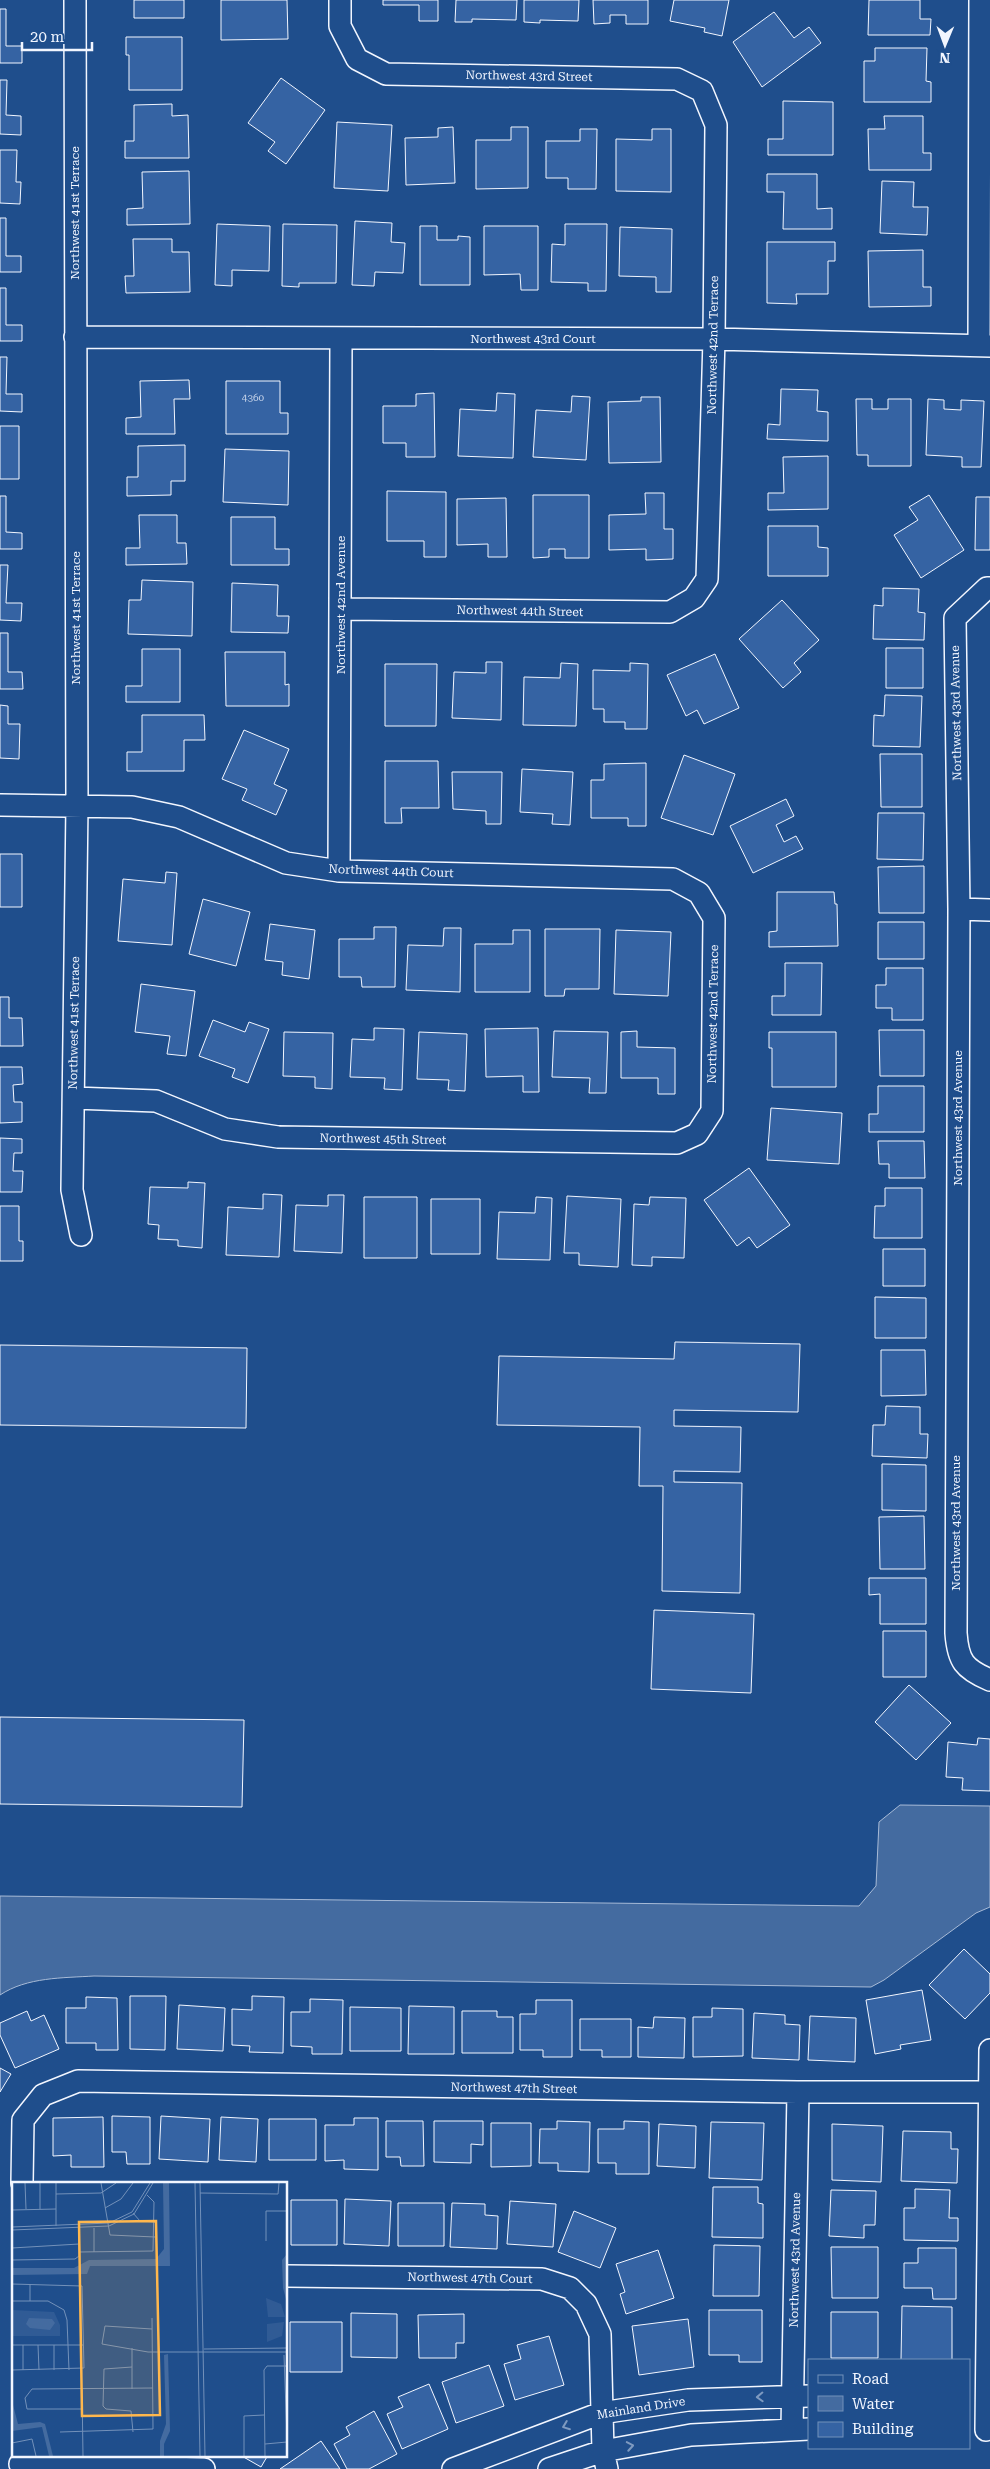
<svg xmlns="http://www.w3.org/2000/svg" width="990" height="2469" viewBox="0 0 990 2469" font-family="'Roboto Serif',serif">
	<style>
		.water { fill: #446ba0; stroke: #a8bbd7 }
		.building { fill: #3563a3; stroke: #f2f6ff }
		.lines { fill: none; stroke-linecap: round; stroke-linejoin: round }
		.minor-casing { stroke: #f2f6ff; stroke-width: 24 }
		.minor { stroke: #1f4e8c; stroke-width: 21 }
		.oneway { stroke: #7e9ac0 }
		.labels { text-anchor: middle; stroke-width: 4; stroke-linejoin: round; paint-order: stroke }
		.number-label { font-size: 10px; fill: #c3d1e8 }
		.street-label { font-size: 12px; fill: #f2f6ff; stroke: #1f4e8c }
		.inset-road { fill: none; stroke: #7391ba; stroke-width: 1 }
		.view { fill: #ffb74d; fill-opacity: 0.15; stroke: #ffb74d; stroke-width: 2.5 }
		.inset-edge { fill: none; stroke: #f2f6ff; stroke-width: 2.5 }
	</style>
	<rect width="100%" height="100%" fill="#1f4e8c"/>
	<!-- water -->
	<path class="water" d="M900,1805L990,1806V1907L976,1913L884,1980L871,1987L94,1976C63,1978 27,1977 0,1995V1896L859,1906L876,1886L879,1822Z"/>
	<!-- building -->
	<path class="building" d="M134,0H184V18H134Z
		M221,0H287L288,39L221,40Z
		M383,0H438V21H419V5H383Z
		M456,0H517L516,20L472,19V22H455Z
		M524,0H579L578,21L540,20V23L524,22Z
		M593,0H648V24H626V15H610V23L594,24Z
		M674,0H729L722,36L704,32L705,28L670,21Z
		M869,0H920V19H931L930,35H868Z
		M0,9H6V46H22V63H0Z
		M774,12L794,38L809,27L821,43L762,87L733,42Z
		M126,37H182V90H129V55H126Z
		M875,48H927L926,81L931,82V102H864V61H875Z
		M281,78L325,110L286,164L268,151L275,142L248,123Z
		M0,80H7L6,115L21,116V135L0,134Z
		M783,101L833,102V155H768V139H783Z
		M172,104V116L188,115L189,158H125V141H134V105Z
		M884,116H923V153H931V170H869L868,129H885Z
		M337,122L392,125L388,191L334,188Z
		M453,127L455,183L406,185L405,138L438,137V128Z
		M511,127H528V188L476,189V140H511Z
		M580,129H597L596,189H568V178H546V141H580Z
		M652,129H671V192L616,191V139L652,140Z
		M0,150H17L16,182H21L20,204L0,203Z
		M189,171L190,224L127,225V209L143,208L142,172Z
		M767,174H817V209L832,208V229H783L784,192H767Z
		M882,181L914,182L913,207H928L927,235L880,233Z
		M0,218H6V256H21V272H0Z
		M355,221L392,223L391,242L405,243L403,273L375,272L374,286L352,285Z
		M217,224L270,226L269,271L232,270V286L215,285Z
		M283,224L337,225L336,283H299V287L282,286Z
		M565,224H607L606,291H588V283L551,282L552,244L565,245Z
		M420,226H437V240H458V236L470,237V285H420Z
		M484,226H538V290H521L520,274L484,275Z
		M620,227L672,229L671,292H656V277L619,276Z
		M133,239H172V252H189L190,292L126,293L125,276H134Z
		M767,242H835V261H828V294H796L797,304L767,303Z
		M923,250V287H931V306L869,307L868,251Z
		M0,288H6V325H22V341H0Z
		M0,357H7L6,394H22V412L0,411Z
		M189,380L190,399H174L175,434H126V418L141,417L140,381Z
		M226,381H280V413H288V434H226Z
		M781,389L818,390L817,411L828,412V441L767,439L768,424L780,425Z
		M434,393L435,457H406V443H383V406H416V394Z
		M497,393L515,394L513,458L458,456L460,409L496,411Z
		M572,396L590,397L586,460L533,457L536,410L571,412Z
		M641,397H660L661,462L609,463L608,402L641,401Z
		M856,399H872V409H888V399H911V466H868V455H857Z
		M928,399L944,400V409L961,410V400L984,401L981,467H962V457L926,455Z
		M0,426H19V479H0Z
		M185,445V481H171V495L127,496V477H138V446Z
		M225,449L289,451L288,505L223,502Z
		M828,456V509L768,510V493H784L783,457Z
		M387,491L446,492V557H424V541H387Z
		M645,493H664V529H673V559L646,560V549L609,550V515L646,514Z
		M533,495H589V558H565V549H549V557L533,558Z
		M929,495L964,550L921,578L894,535L918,520L909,507Z
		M0,496H6V532L22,533V549H0Z
		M976,497H990V550H975Z
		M506,498L507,557H488V544L457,545V499Z
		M139,515H177V543H186L187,564L126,565V548H140Z
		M231,517H275V549H289V565H231Z
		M768,526H818V547L828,548V576H768Z
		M0,565H8L6,603H22L21,621L0,620Z
		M142,580L193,582L192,636L128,634L129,600H141Z
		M232,583L278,585L277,616H289L288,633L231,632Z
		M883,588L919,589L918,612L925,613L924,640L873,639L874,605L883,606Z
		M782,600L819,640L794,663L801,672L783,688L739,639Z
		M0,633H8V672H22L23,689H0Z
		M886,648H923V688H886Z
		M142,649H180V702H126V686H142Z
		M225,652H285V685L289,684V706H226Z
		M715,654L739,708L704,724L697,710L686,716L667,675Z
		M486,662H502L501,720L452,718L454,672L486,673Z
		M561,663L578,664L576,726L523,725L524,677L560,678Z
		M630,663L648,664L647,729H625V722H604V709H593V670L630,671Z
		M385,664H437L436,726H385Z
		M885,695L922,696L920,747L873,746L874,715L884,716Z
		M0,705L8,706V724H20L19,759L0,758Z
		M142,715H204L205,740H184V771H127V752H142Z
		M244,730L289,749L274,784L287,790L276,815L242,800L247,789L222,779Z
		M880,754H922V807H881Z
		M684,755L735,774L713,835L661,818Z
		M385,761H438L439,808H401L402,823H385Z
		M646,763V826H628V818H591V780H604V764Z
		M522,769L573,772L570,825L552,824L553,814L520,812Z
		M452,772H502L501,824H486V811L453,809Z
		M786,799L794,816L776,825L784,842L796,836L803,849L753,873L730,826Z
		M878,813H924L923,860L877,859Z
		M0,854H22V907H0Z
		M924,866V913H879L878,867Z
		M166,872L177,873L172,945L118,941L123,879L165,883Z
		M777,892H834L835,904H837L838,946L769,947V932L777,931Z
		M203,899L250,912L236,966L189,954Z
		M878,922H924V959H878Z
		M270,924L315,930L309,979L282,975L283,962L265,960Z
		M374,927H396L395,987H362L361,977H339V939H374Z
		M444,928H461L460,992L406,990L408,945L443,946Z
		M545,929H600L599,989H565L564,996H545Z
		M513,930H530V992H475V944H513Z
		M616,930L671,932L668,996L614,994Z
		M785,963H822L821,1015H772V996H785Z
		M886,968H923V1020H892V1008H876V985H886Z
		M141,984L195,991L186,1056L167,1054L170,1036L135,1032Z
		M0,997H9V1018H22L23,1046H0Z
		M213,1020L245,1032L249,1022L269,1029L248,1083L232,1077L235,1069L199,1056Z
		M374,1028L404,1029L402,1090L384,1089L385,1078L350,1077L352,1039L374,1040Z
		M538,1028L539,1092H523V1076L486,1077L485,1029Z
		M879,1030H924V1076H880Z
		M554,1031L608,1032L606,1093H589L590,1078L552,1077Z
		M637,1031V1047L675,1048V1094H658V1078H621V1032Z
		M284,1032L333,1033L332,1089L315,1088V1077L283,1076Z
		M419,1032L467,1034L465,1091L448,1090L449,1080L417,1079Z
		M769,1032H836V1087H772V1048H769Z
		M0,1067H22L23,1084L13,1085L14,1102H22V1122L0,1123Z
		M878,1086H924V1132H869V1114H878Z
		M771,1108L842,1113L839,1164L767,1160Z
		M0,1138L22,1139V1153H14L13,1171H23L22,1192H0Z
		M878,1141H924L925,1178H889V1164H879Z
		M749,1168L790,1225L757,1248L749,1237L737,1246L704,1200Z
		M188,1182L205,1183L202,1248L178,1246V1240L158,1239L159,1225L148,1224L150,1187L188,1188Z
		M885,1188H922V1238H874L875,1206H885Z
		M263,1194L282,1195L279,1257L226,1255L228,1207L263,1209Z
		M328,1195H344L342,1253L294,1251L296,1205L328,1206Z
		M567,1196L621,1199L618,1267L579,1265V1253H564Z
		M364,1197H417V1258H364Z
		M536,1197L552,1198L550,1260L497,1259L499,1212L535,1213Z
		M650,1197L686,1198L684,1258L652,1257V1266L632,1265L634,1204L649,1205Z
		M431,1199H480V1254H431Z
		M0,1206H19V1241H23V1261H0Z
		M883,1249H925V1286H883Z
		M875,1297L926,1298V1338H875Z
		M675,1342L800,1344L798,1412L674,1410V1426L741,1427L740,1472L674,1471V1482L742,1483L740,1593L662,1591L663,1486H639L640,1427L497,1425L499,1356L674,1359Z
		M0,1345L247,1348L246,1428L0,1425Z
		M881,1350H925L926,1395L881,1396Z
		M886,1406L920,1407V1434H928L927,1458L872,1456L873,1425H885Z
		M882,1464L926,1465V1511L882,1510Z
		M924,1516L925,1569H880L879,1517Z
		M869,1578H926V1624H880V1594L869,1595Z
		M654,1610L754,1614L751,1693L651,1689Z
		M883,1631H926V1677H883Z
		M909,1685L951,1723L916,1760L875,1722Z
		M0,1717L244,1720L242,1807L0,1804Z
		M978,1738L990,1739V1791L962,1790L963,1778L946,1777L948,1742L977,1745Z
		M964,1949L990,1974V1993L965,2019L929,1985Z
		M922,1990L931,2040L900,2045L901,2049L875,2054L866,2000Z
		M130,1996H166L165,2050L130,2049Z
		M252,1996L284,1997L283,2053L249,2052L250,2046L232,2045V2009L252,2010Z
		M86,1997L117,1998L118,2050H96V2043H66V2008H86Z
		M310,1999L343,2000L342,2054H312V2047L291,2046V2012H310Z
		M536,2000H572V2057H543V2050H520V2014H536Z
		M179,2005L225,2008L223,2051L177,2049Z
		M409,2006L454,2007V2054H408Z
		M350,2007L401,2008V2051H350Z
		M712,2008L743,2009V2056L693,2057V2017H712Z
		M27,2011L31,2021L44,2015L59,2049L15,2068L0,2035V2023Z
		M462,2011H497V2017H513V2053H462Z
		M754,2013L785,2015V2024L800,2025L799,2060L752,2058Z
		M810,2016L856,2018L855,2062L808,2060Z
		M654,2017L685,2018L684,2058L638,2057V2027L653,2028Z
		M580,2019H631V2057H602V2050H580Z
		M0,2068L11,2074L0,2092Z
		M112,2116L150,2117V2164H127L126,2152H112Z
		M161,2116L210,2119L208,2162L159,2159Z
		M103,2117L104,2167H71V2155L53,2156V2118Z
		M221,2117L258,2119L256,2162L219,2160Z
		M354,2118H378V2170L344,2169V2160L325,2161V2125H354Z
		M269,2119H316V2160H269Z
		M386,2121H423L424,2166H401L400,2157H386Z
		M434,2121H483V2145L471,2144V2163L434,2162Z
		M557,2121L590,2122L589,2172L558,2171V2163H539L540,2129H557Z
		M624,2121L649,2122V2174H616V2163H598V2129H624Z
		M711,2122L764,2123L762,2180L709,2178Z
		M491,2123H531V2166L491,2167Z
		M659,2124L696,2126L695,2168L657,2166Z
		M832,2124L883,2126L881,2182L832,2180Z
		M903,2131L951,2132V2149H958L957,2183L901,2181Z
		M713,2187H758V2203L763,2204V2238L712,2237Z
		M915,2189L950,2190L949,2218H958V2241L904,2240V2208H915Z
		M831,2190L876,2191L875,2225H864V2238L829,2236Z
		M345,2199L391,2201L389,2246L344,2244Z
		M291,2200H337V2245H291Z
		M510,2201L556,2204L553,2247L507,2244Z
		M398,2203H444V2246H398Z
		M452,2203L485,2204V2215L498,2216L497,2249L450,2247Z
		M574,2211L616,2228L600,2268L558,2252Z
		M714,2245L760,2246L759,2296H713Z
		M831,2247H878V2298H832Z
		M918,2248H956V2299H933L932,2288H904V2263H918Z
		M658,2250L674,2298L626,2314L620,2294L625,2292L616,2264Z
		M902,2306L952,2307V2360H901Z
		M709,2310H762V2362H739V2355H709Z
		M831,2312H878V2358H831Z
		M351,2313L397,2314V2358L351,2357Z
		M464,2314V2343H456V2358H419L418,2315Z
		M688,2319L694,2367L639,2375L632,2326Z
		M290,2322H342V2372H290Z
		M549,2336L564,2385L515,2400L504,2364L521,2359L517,2345Z
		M489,2365L504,2406L456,2423L442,2382Z
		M429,2384L448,2429L402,2449L387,2414L403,2407L398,2397Z
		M374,2411L397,2454L369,2469H347L334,2444L350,2435L346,2427Z
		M321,2441L340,2469H280Z
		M240,2455H268L261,2467Z"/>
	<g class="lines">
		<defs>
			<path id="minor" d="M75,0L77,805L72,1190L81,1235
				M340,0V26L357,59L386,74L677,79L702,91L716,125L714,339L707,579L694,598L670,612L341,609
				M75,337L714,339L990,346
				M979,345L980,0
				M990,588H987L955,618L959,909L956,1633C958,1661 964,1669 990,1680
				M0,805L132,807L179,817L286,863L339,871L673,879L699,893L714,918L712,1111L697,1134L677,1143L278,1137L225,1129L156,1101L74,1098
				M339,871L341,339
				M959,909L990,910
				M22,2183L23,2120L43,2095L78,2081L798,2092H988
				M286,2276L542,2279L570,2288L586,2304L600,2334L603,2451L607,2469
				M792,2429L798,2092
				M986,2430L990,2050
				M20,2464L204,2469
				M453,2469L601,2413L688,2400L809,2396
				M549,2469L603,2451L691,2435L809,2429"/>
		</defs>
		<!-- minor casing -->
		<use href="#minor" class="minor-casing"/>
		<!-- minor -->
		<use href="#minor" class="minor"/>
	</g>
	<!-- one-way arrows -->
	<defs><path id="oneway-chevron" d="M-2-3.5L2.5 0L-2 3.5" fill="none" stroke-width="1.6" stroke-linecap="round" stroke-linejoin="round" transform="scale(1.25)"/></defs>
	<g class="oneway">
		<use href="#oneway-chevron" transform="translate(760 2397) rotate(178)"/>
		<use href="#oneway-chevron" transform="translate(566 2426) rotate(159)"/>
		<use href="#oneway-chevron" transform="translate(630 2446) rotate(-10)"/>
	</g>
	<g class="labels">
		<!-- number labels -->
		<g class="number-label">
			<text x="253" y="401">4360</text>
		</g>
		<!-- street labels -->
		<g class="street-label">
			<text transform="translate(529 76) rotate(1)" y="4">Northwest 43rd Street</text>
			<text transform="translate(75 213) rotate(-90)" y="4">Northwest 41st Terrace</text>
			<text x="533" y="343">Northwest 43rd Court</text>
			<text transform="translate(713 345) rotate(-89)" y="4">Northwest 42nd Terrace</text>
			<text transform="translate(341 605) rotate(-90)" y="4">Northwest 42nd Avenue</text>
			<text transform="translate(520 611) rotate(1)" y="4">Northwest 44th Street</text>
			<text transform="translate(76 618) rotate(-90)" y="4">Northwest 41st Terrace</text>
			<text transform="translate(956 713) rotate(-91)" y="4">Northwest 43rd Avenue</text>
			<text transform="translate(391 871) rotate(2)" y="4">Northwest 44th Court</text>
			<text transform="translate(713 1014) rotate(-89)" y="4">Northwest 42nd Terrace</text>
			<text transform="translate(74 1023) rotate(-89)" y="4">Northwest 41st Terrace</text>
			<text transform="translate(958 1118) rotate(-90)" y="4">Northwest 43rd Avenue</text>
			<text transform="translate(383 1139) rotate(1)" y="4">Northwest 45th Street</text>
			<text transform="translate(956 1523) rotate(-90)" y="4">Northwest 43rd Avenue</text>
			<text transform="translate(514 2088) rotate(1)" y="4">Northwest 47th Street</text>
			<text transform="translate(795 2260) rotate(-89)" y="4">Northwest 43rd Avenue</text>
			<text transform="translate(470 2278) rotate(1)" y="4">Northwest 47th Court</text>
			<text transform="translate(641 2408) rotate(-9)" y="4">Mainland Drive</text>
		</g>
	</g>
	<!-- overview -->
	<g transform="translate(12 2182)">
		<rect width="275" height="275" fill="#1f4e8c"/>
		<path d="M254,116L269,122L273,135H256ZM0,128L42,130L48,143V154H0ZM272,140L270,154L255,160V142Z" fill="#305b95"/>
		<path d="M151,1H157L158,84H78L75,92L0,93V86H62L77,78L144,77L152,67ZM275,72V121L271,106L270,78ZM17,136L40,137L43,141L38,148L18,146L14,142ZM156,172L158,249L152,262V274H148V259L154,242L152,173ZM0,219L6,242L28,240L33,242L41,274H37L30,245L0,249Z" fill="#446ba0"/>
		<path class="inset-road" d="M13,1L14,27M28,1V27M89,1L98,53L143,55M183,1L188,274M188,1L193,274M188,11L266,12L267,1M44,12L89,11L104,1M93,26L109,17L121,1M0,28L44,27M121,31L128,39L143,40M44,44V1M0,45L97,41L120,30L138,1M0,48L97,44L122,32L141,1M254,59V29H275M0,66L67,62M67,70L141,69L142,20L135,13M82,70V46M0,78L63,77L67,74V45M0,102L70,104L72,186L0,188M18,102V119M0,119H36L52,128L55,138L57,188M140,147L93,144L90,162L136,170H275M0,163H71M11,163V188M26,163L27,188M120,166V207M192,167L275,166M272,173L275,256M120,185L92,187L91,224L94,227L119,229L121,250M42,188V163M70,207L71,274M71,227H15L13,216L20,207L141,206M48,250L141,247L140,136M0,261L20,257L24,274M253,262L275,260M232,274V234L252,233M253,274L252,188L255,184H275"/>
		<path class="view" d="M144,39L148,233L70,234L67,40Z"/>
		<rect width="275" height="275" class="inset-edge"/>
	</g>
	<!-- legend -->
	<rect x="808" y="2359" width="162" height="90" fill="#1f4e8c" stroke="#7391ba"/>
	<rect x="818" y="2375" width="25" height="8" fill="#1f4e8c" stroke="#7391ba"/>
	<text x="852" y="2384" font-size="15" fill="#f2f6ff">Road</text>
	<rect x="818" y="2396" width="25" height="15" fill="#446ba0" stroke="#7391ba"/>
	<text x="852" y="2409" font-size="15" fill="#f2f6ff">Water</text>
	<rect x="818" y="2422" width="25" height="15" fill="#3563a3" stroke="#7391ba"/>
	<text x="852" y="2434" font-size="15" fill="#f2f6ff">Building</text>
	<!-- north arrow -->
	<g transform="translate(945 45) rotate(181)" stroke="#1f4e8c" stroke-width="4" paint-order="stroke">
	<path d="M0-4L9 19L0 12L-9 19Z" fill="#f2f6ff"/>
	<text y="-8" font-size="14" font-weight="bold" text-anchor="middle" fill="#f2f6ff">N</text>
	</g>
	<!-- scale -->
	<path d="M22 42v8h70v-8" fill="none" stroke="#f2f6ff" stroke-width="2.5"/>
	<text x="30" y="42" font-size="15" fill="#f2f6ff" stroke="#1f4e8c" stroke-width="4" paint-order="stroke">20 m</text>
</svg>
